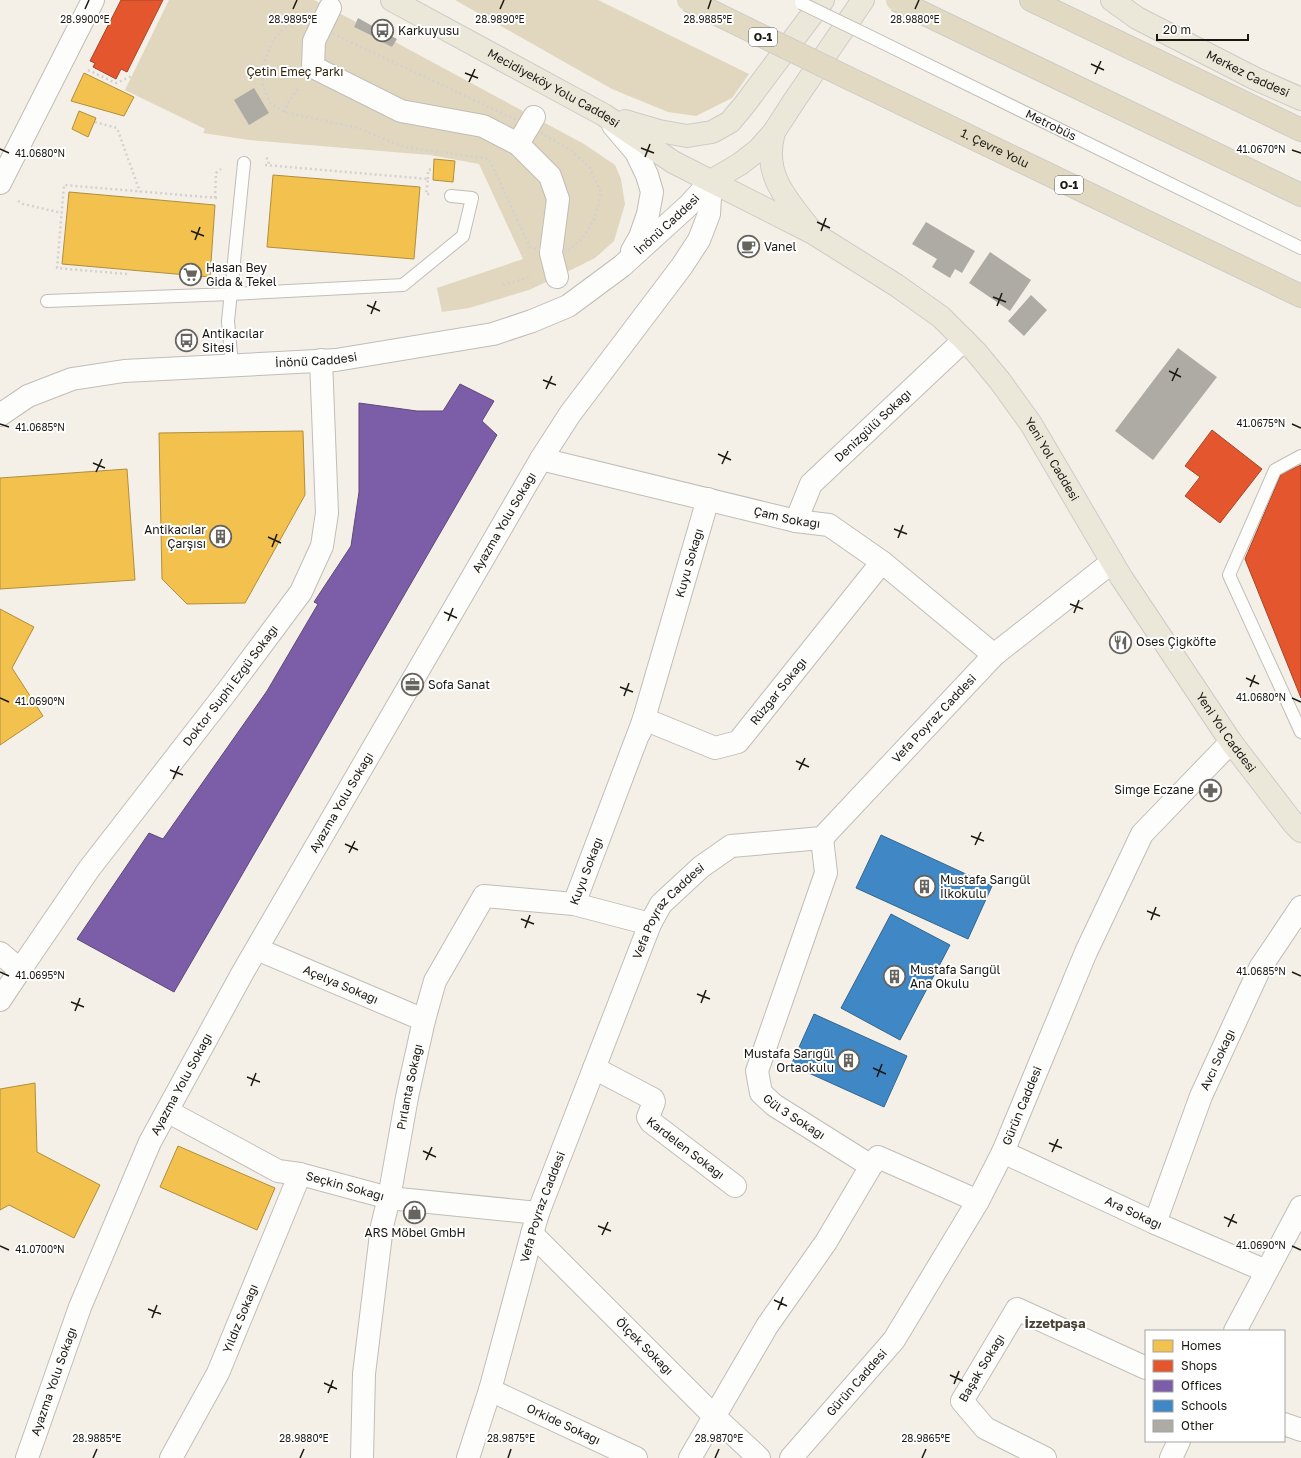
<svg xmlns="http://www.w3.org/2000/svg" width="1301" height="1458" viewBox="0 0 1301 1458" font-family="'Golos Text',sans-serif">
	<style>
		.green { fill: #e1d6be }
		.homes { fill: #f2c14e; stroke: #b18e3c }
		.shops { fill: #e4572e; stroke: #a74426 }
		.offices { fill: #7b5ea7; stroke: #5e497a }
		.schools { fill: #3f88c5; stroke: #34668f }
		.building { fill: #aeaba5 }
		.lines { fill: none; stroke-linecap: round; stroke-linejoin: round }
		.lane-casing { stroke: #c1bdb7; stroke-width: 14 }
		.street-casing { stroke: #c1bdb7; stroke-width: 24 }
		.secondary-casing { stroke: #c1bdb7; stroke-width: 24 }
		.primary-casing { stroke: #cdcbc8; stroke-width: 24 }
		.highway-casing { stroke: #cdcbc8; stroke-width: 24 }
		.path { stroke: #d3d1cf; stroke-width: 2.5; stroke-dasharray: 2 3; stroke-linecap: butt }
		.lane { stroke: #fdfdfc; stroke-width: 12 }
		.street { stroke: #fdfdfc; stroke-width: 22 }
		.secondary { stroke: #fdfdfc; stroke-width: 22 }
		.primary { stroke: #ece8d9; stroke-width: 22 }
		.highway { stroke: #e1d9c1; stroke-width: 22 }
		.lane-bridge-casing { stroke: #c1bdb7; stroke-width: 14; stroke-linecap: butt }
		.highway-bridge-casing { stroke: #cdcbc8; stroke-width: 24; stroke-linecap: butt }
		.lane-bridge { stroke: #fdfdfc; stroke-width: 12 }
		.highway-bridge { stroke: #e1d9c1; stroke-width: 22 }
		.ticks { fill: none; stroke: #1a1812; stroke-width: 1.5 }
		.labels { text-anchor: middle; stroke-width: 4; stroke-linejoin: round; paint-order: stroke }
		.shield { fill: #fff; stroke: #5f5d59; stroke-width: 1 }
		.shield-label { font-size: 11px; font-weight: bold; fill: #1a1812 }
		.poi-label { font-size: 12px; fill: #1a1812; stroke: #fff; text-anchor: start }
		.park-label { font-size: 12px; fill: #32270e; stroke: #fff }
		.street-label { font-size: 12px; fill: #1a1812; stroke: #fff }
		.neighbourhood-label { font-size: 13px; font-weight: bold; fill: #464033; stroke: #fff }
		.ticks-label { font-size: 10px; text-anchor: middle; fill: #1a1812; stroke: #fff; stroke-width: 4; stroke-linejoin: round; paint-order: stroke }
	</style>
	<rect width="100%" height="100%" fill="#f4f0e8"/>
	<!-- green -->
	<path class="green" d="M169,0H314L356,22L354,27L392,47L395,42L584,144L615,165L621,179L625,204L614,241L595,258L557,277L529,290L469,308L442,312L437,288L523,259L479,164L430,155L249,140L203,133L205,129L125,90Z
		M455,0H598L749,74L732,98L696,116L668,112L612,89Z"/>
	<!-- homes -->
	<path class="homes" d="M84,73L134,97L124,116L71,101Z
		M79,111L96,118L88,137L72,129Z
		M434,159L455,161L453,182L433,180Z
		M273,175L420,187L414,259L267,247Z
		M69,192L215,205L210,277L62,264Z
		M303,431L305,495L245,603L187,604L162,579L159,433Z
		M127,469L135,580L0,589V478Z
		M0,609L34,627L12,668L43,716L0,745Z
		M35,1083L37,1152L100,1185L74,1238L9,1205L0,1210V1089Z
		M178,1146L275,1188L257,1230L160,1187Z"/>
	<!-- shops -->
	<path class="shops" d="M121,0H163L127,72L121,69L116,79L93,67L95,63L90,61Z
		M1212,430L1262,469L1220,523L1185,496L1200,477L1185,466Z
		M1301,465V698L1245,559L1281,474Z"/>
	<!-- offices -->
	<path class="offices" d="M460,384L494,401L482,421L497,435L174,992L77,939L149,833L163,839L267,691L318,604L314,602L351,546L359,492V403L417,411H443Z"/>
	<!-- schools -->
	<path class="schools" d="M881,835L992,886L968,939L856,888Z
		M891,914L950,945L900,1040L841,1008Z
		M814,1014L907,1056L884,1107L791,1065Z"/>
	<!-- building -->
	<path class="building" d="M358,18L376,28L372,36L354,27Z
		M378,29L397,39L392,47L374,38Z
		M254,88L269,113L249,125L234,100Z
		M926,222L975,251L962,273L955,269L950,278L932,267L937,259L912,244Z
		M990,252L1031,280L1010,311L969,283Z
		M1031,295L1047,310L1024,336L1008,321Z
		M1178,348L1217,377L1153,460L1115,431Z"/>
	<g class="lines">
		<defs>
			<g id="lane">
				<path id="s1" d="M865,34L1301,248"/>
				<path d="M47,301L231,294L403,285L463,236L472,198L451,196"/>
				<path d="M232,365L228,321L244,163"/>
				<path d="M1301,456L1275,470L1229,575L1301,732"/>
			</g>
			<g id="street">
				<path d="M330,8L314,41L313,67L401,111L483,126L518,144L550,176L558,199L551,253L557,277"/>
				<path d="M518,144L534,117"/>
				<path d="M0,183L93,0"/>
				<path id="s2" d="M541,459L796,521L829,525L882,562L994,655"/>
				<path id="s3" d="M796,521L811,484L964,340"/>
				<path id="s4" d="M640,732L708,499"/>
				<path id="s5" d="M822,838L826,873L757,1071L761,1093L774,1105L871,1166L878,1157L978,1201"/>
				<path id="s6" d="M574,904L644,719L715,748L738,742L882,562"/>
				<path id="s7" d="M257,949L424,1020"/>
				<path d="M0,953L20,970L0,1000"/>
				<path id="s8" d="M20,970L89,869L228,690L301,592L322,546L327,513L321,360"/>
				<path id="s9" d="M594,1068L653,1099L654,1102L648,1117L651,1122L735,1186"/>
				<path id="s10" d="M167,1111L278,1171L300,1174L389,1198L538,1213"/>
				<path id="s11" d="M1003,1152L1155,1223L1266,1271"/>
				<path id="s12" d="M1155,1223L1201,1096L1260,968L1301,907"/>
				<path id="s13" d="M532,1234L715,1417L759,1458"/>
				<path d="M1235,1331L1301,1207"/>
				<path id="s14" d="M490,1390L636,1458"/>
				<path d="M1284,1424L1301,1430"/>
				<path id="s15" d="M27,1458L80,1307L150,1142L243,972L541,459L570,414L682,266L699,240L709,214L711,181"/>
				<path id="s16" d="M171,1458L218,1373L300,1174"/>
				<path id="s17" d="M362,1458L364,1374L382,1226L389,1198L407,1097L424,1020L435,981L484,896L574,904L650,924"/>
				<path d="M690,1458L767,1326L826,1242L871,1166"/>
				<path id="s18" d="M1045,1458L985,1428L962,1401L1017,1309L1146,1368"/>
				<path d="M1171,1458L1179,1441"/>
			</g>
			<g id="secondary">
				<path d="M613,125L636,152L647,175L652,192L648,214L640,237L632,251"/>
				<path id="s19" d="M0,415L28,396L72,379L124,371L336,360L493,334L532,321L568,306L622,266L689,205L711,181"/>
				<path id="s20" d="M468,1458L490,1390L532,1234L538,1213L650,924L661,904L701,867L731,846L822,838L994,655L1112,562"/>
				<path id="s21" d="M791,1458L894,1340L978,1201L1003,1152L1086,952L1142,834L1231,742"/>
			</g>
			<g id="primary">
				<path id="s22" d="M392,0L604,115L673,162L813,233L896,285L941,317L976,352L1000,381L1031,424L1121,577L1231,742L1294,824L1301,831"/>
				<path id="s23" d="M1112,0L1137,18L1256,79L1301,99"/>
				<path d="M625,121L659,131L687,136L712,132L730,122L745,104L823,0"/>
				<path d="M774,132C762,174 786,198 810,229"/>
				<path d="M711,181L740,164L758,150L774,132L794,101L863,0"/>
			</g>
			<g id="highway">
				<path d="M1031,0L1301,130"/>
				<path d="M904,4L1301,195"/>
				<path id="s24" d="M838,73L1301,296"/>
			</g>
		</defs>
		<!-- lane casing -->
		<use href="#lane" class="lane-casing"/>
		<!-- street casing -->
		<use href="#street" class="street-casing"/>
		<!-- secondary casing -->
		<use href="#secondary" class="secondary-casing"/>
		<!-- primary casing -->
		<use href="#primary" class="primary-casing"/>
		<!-- highway casing -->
		<use href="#highway" class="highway-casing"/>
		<!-- path -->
		<path class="path" d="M300,22L320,28L342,38L529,126L572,151L590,168L601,192L595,218L582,239L567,251L551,253L530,247L489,159L404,147L358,128L284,112L270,103L263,86L262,67L273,40L284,28Z
			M88,70L116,83L132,76
			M284,112L289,101L298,89
			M95,122L117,128L140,192
			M266,158L268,159L269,165
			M265,165L428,179L426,194H431
			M428,179V170L433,169
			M215,198L216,173L221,169
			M18,201L23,204L62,213
			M127,274L57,268L64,185L218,198
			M503,285L530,277"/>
		<!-- lane -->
		<use href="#lane" class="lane"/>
		<!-- street -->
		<use href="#street" class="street"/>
		<!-- secondary -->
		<use href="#secondary" class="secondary"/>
		<!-- primary -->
		<use href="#primary" class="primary"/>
		<!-- highway -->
		<use href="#highway" class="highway"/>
		<defs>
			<path id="lane-bridge" d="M801,3L865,34"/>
			<path id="highway-bridge" d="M688,0L838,73
				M897,0L904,4"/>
		</defs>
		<!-- lane-bridge casing -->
		<use href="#lane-bridge" class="lane-bridge-casing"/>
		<!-- highway-bridge casing -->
		<use href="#highway-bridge" class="highway-bridge-casing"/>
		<!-- lane-bridge -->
		<use href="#lane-bridge" class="lane-bridge"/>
		<!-- highway-bridge -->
		<use href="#highway-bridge" class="highway-bridge"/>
	</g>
	<!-- ticks -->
	<path class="ticks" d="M85,9L89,0M293,9L297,0M500,9L504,0M708,9L711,0M915,9L919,0M1091,64L1104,70M465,73L478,78M1095,74L1101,61M469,82L475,69M641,148L654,153M0,149L9,153M1292,150L1301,153M645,157L650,144M817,222L830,228M191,231L204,236M821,231L826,218M195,240L200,227M993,297L1006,302M367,305L380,311M997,306L1002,293M371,314L376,301M1169,371L1181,377M543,380L556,385M1172,381L1178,368M546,389L552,376M0,424L9,427M1292,424L1301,428M718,454L731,460M93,463L105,468M722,464L728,451M96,472L102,459M894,529L907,534M268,537L281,543M898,538L903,525M272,547L277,534M1070,604L1083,609M444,612L457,618M1074,613L1079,600M448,621L453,608M1246,678L1259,684M620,687L633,692M1250,687L1255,675M624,696L629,683M0,698L9,702M1292,698L1301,702M796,761L809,767M170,770L183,775M799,770L805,758M173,779L179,766M971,836L984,841M345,844L358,850M975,845L981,832M349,853L355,841M1147,911L1160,916M521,919L534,924M1151,920L1156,907M525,928L530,915M0,972L9,976M1292,972L1301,976M697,994L710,999M71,1002L84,1007M701,1003L706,990M75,1011L80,998M873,1068L886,1074M247,1077L260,1082M877,1077L882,1064M251,1086L256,1073M1049,1143L1062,1148M423,1151L436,1157M1052,1152L1058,1139M426,1160L432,1147M1224,1217L1237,1223M598,1226L611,1231M1228,1227L1234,1214M602,1235L608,1222M0,1246L9,1250M1292,1246L1301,1250M774,1300L787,1306M148,1309L161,1314M778,1310L783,1297M152,1318L157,1305M950,1375L963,1381M324,1383L337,1389M954,1384L959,1371M328,1393L333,1380M93,1458L97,1449M300,1458L304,1449M508,1458L511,1449M715,1458L719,1449M922,1458L926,1449"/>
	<!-- icons -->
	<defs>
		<symbol id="bus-ring" viewBox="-11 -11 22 22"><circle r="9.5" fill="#fff" stroke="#66645d" stroke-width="1.5"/><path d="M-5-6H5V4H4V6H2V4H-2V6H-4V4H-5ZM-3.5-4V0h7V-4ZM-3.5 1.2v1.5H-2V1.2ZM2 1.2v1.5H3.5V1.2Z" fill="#66645d"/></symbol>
		<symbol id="cafe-ring" viewBox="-11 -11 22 22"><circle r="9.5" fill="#fff" stroke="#66645d" stroke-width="1.5"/><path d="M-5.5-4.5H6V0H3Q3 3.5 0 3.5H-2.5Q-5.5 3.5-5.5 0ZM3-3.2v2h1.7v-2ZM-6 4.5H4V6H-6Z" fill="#66645d"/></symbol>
		<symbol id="supermarket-ring" viewBox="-11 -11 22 22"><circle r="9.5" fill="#fff" stroke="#66645d" stroke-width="1.5"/><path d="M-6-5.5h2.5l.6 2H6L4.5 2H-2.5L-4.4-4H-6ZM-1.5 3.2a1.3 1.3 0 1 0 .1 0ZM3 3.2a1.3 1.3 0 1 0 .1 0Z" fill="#66645d"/></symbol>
		<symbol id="building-ring" viewBox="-11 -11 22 22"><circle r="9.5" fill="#fff" stroke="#66645d" stroke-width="1.5"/><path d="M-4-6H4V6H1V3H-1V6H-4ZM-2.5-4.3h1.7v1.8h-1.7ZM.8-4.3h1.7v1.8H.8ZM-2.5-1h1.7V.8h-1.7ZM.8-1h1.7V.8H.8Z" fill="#66645d"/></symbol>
		<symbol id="restaurant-ring" viewBox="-11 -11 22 22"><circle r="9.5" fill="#fff" stroke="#66645d" stroke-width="1.5"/><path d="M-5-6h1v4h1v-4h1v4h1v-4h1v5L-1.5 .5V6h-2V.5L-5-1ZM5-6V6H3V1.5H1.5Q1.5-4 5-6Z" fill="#66645d"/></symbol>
		<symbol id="office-ring" viewBox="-11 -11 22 22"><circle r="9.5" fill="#fff" stroke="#66645d" stroke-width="1.5"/><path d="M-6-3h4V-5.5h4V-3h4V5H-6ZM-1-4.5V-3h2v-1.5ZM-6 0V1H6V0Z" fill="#66645d"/></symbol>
		<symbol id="pharmacy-ring" viewBox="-11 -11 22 22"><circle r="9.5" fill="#fff" stroke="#66645d" stroke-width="1.5"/><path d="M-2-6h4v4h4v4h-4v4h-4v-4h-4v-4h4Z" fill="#66645d"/></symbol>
		<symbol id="shop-ring" viewBox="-11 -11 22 22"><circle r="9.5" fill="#fff" stroke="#66645d" stroke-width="1.5"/><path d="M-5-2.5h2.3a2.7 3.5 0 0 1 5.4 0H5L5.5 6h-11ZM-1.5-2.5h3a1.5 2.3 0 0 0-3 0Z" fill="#66645d"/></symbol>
	</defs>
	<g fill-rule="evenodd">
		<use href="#bus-ring" x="370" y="18" width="25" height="25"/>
		<use href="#cafe-ring" x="736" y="234" width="25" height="25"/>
		<use href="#supermarket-ring" x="178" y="262" width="25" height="25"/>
		<use href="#bus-ring" x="174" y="328" width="25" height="25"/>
		<use href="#building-ring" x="208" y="524" width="25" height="25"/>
		<use href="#restaurant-ring" x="1108" y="630" width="25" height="25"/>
		<use href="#office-ring" x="400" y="672" width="25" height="25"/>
		<use href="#pharmacy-ring" x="1198" y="778" width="25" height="25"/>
		<use href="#building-ring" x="912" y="874" width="25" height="25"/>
		<use href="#building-ring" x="882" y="964" width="25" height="25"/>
		<use href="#building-ring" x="836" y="1048" width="25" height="25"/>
		<use href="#shop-ring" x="402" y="1200" width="25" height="25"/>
	</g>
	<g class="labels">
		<!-- shield labels -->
		<g class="shield">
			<rect x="749" y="28" width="28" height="18" rx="3"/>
			<rect x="1055" y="176" width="28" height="18" rx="3"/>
		</g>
		<g class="shield-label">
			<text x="763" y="41">O-1</text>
			<text x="1069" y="189">O-1</text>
		</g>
		<!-- poi labels -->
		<g class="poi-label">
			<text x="398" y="35">Karkuyusu</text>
			<text x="764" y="251">Vanel</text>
			<text x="206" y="272">Hasan Bey<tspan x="206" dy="14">Gida &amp; Tekel</tspan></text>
			<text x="202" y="338">Antikacılar<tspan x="202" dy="14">Sitesi</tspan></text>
			<text x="206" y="534" text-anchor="end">Antikacılar<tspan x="206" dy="14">Çarşısı</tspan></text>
			<text x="1136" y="646">Oses Çiğköfte</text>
			<text x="428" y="689">Sofa Sanat</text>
			<text x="1194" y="794" text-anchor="end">Simge Eczane</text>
			<text x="940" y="884">Mustafa Sarıgül<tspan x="940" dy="14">İlkokulu</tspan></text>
			<text x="910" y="974">Mustafa Sarıgül<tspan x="910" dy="14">Ana Okulu</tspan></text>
			<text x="834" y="1058" text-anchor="end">Mustafa Sarıgül<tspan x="834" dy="14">Ortaokulu</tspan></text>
			<text x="415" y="1237" text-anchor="middle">ARS Möbel GmbH</text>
		</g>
		<!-- park labels -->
		<g class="park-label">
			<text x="295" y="76">Çetin Emeç Parkı</text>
		</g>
		<!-- street labels -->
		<g class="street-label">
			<text dy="4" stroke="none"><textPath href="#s23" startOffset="155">Merkez Caddesi</textPath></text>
			<text dy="4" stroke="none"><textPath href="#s22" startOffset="184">Mecidiyeköy Yolu Caddesi</textPath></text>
			<text dy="4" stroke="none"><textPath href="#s1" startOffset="207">Metrobüs</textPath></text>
			<text dy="4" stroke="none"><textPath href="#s24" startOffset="174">1. Çevre Yolu</textPath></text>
			<text dy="4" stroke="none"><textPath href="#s19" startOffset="714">İnönü Caddesi</textPath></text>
			<text dy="4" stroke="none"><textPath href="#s19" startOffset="326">İnönü Caddesi</textPath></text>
			<text dy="4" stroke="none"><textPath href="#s3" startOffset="125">Denizgülü Sokağı</textPath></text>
			<text dy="4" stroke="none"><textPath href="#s22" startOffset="816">Yeni Yol Caddesi</textPath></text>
			<text dy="4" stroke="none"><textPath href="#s2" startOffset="253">Çam Sokağı</textPath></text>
			<text dy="4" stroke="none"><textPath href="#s15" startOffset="1053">Ayazma Yolu Sokağı</textPath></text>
			<text dy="4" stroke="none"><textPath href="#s4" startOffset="176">Kuyu Sokağı</textPath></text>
			<text dy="4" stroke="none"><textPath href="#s8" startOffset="354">Doktor Suphi Ezgü Sokağı</textPath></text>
			<text dy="4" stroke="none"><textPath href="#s6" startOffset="363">Rüzgar Sokağı</textPath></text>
			<text dy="4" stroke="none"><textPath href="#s20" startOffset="934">Vefa Poyraz Caddesi</textPath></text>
			<text dy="4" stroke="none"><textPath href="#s22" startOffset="1140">Yeni Yol Caddesi</textPath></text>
			<text dy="4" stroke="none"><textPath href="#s15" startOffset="729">Ayazma Yolu Sokağı</textPath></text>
			<text dy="4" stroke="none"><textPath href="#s6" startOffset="35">Kuyu Sokağı</textPath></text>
			<text dy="4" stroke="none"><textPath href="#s20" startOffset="586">Vefa Poyraz Caddesi</textPath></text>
			<text dy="4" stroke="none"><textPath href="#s7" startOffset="91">Açelya Sokağı</textPath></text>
			<text dy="4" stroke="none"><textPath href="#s12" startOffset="175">Avcı Sokağı</textPath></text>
			<text dy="4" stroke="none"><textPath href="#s15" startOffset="405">Ayazma Yolu Sokağı</textPath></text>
			<text dy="4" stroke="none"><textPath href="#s17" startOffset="375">Pırlanta Sokağı</textPath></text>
			<text dy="4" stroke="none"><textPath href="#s21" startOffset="424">Gürün Caddesi</textPath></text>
			<text dy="4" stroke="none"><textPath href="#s5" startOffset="308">Gül 3 Sokağı</textPath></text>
			<text dy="4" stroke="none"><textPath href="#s9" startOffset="135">Kardelen Sokağı</textPath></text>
			<text dy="4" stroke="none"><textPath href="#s10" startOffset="195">Seçkin Sokağı</textPath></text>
			<text dy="4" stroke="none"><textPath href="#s20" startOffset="262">Vefa Poyraz Caddesi</textPath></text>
			<text dy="4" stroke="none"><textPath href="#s11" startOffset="144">Ara Sokağı</textPath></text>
			<text dy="4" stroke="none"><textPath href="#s16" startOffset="156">Yıldız Sokağı</textPath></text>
			<text dy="4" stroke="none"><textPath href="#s13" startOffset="159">Ölçek Sokağı</textPath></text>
			<text dy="4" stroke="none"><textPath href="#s18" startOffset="141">Başak Sokağı</textPath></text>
			<text dy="4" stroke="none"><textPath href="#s15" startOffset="81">Ayazma Yolu Sokağı</textPath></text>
			<text dy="4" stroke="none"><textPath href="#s21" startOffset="100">Gürün Caddesi</textPath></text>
			<text dy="4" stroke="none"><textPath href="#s14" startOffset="81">Orkide Sokağı</textPath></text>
		</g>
		<!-- neighbourhood labels -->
		<g class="neighbourhood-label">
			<text x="1055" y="1328">İzzetpaşa</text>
		</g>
	</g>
	<g class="ticks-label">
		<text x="85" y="23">28.9900°E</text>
		<text x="293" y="23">28.9895°E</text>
		<text x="500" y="23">28.9890°E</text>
		<text x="708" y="23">28.9885°E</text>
		<text x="915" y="23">28.9880°E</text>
		<text x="1261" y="153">41.0670°N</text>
		<text x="40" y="157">41.0680°N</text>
		<text x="1261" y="427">41.0675°N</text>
		<text x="40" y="431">41.0685°N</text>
		<text x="1261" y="701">41.0680°N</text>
		<text x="40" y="705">41.0690°N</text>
		<text x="1261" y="975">41.0685°N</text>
		<text x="40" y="979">41.0695°N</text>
		<text x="1261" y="1249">41.0690°N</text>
		<text x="40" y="1253">41.0700°N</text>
		<text x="97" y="1442">28.9885°E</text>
		<text x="304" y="1442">28.9880°E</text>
		<text x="511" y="1442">28.9875°E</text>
		<text x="719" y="1442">28.9870°E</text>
		<text x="926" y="1442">28.9865°E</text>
	</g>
	<!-- legend -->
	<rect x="1145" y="1330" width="140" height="112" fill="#ffffff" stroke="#a3a3a0"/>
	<rect x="1153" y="1340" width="20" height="12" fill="#f2c14e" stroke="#a3a3a0"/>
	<text x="1181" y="1350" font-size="12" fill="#1a1812">Homes</text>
	<rect x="1153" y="1360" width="20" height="12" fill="#e4572e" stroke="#a3a3a0"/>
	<text x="1181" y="1370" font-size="12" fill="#1a1812">Shops</text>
	<rect x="1153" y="1380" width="20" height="12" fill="#7b5ea7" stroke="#a3a3a0"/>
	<text x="1181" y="1390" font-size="12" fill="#1a1812">Offices</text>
	<rect x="1153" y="1400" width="20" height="12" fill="#3f88c5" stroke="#a3a3a0"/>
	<text x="1181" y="1410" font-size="12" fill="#1a1812">Schools</text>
	<rect x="1153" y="1420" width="20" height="12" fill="#aeaba5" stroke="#a3a3a0"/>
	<text x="1181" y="1430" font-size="12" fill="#1a1812">Other</text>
	<!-- scale -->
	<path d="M1157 34v6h91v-6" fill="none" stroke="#1a1812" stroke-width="2"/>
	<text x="1163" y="34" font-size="12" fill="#1a1812" stroke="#ffffff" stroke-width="3" paint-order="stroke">20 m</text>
</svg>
